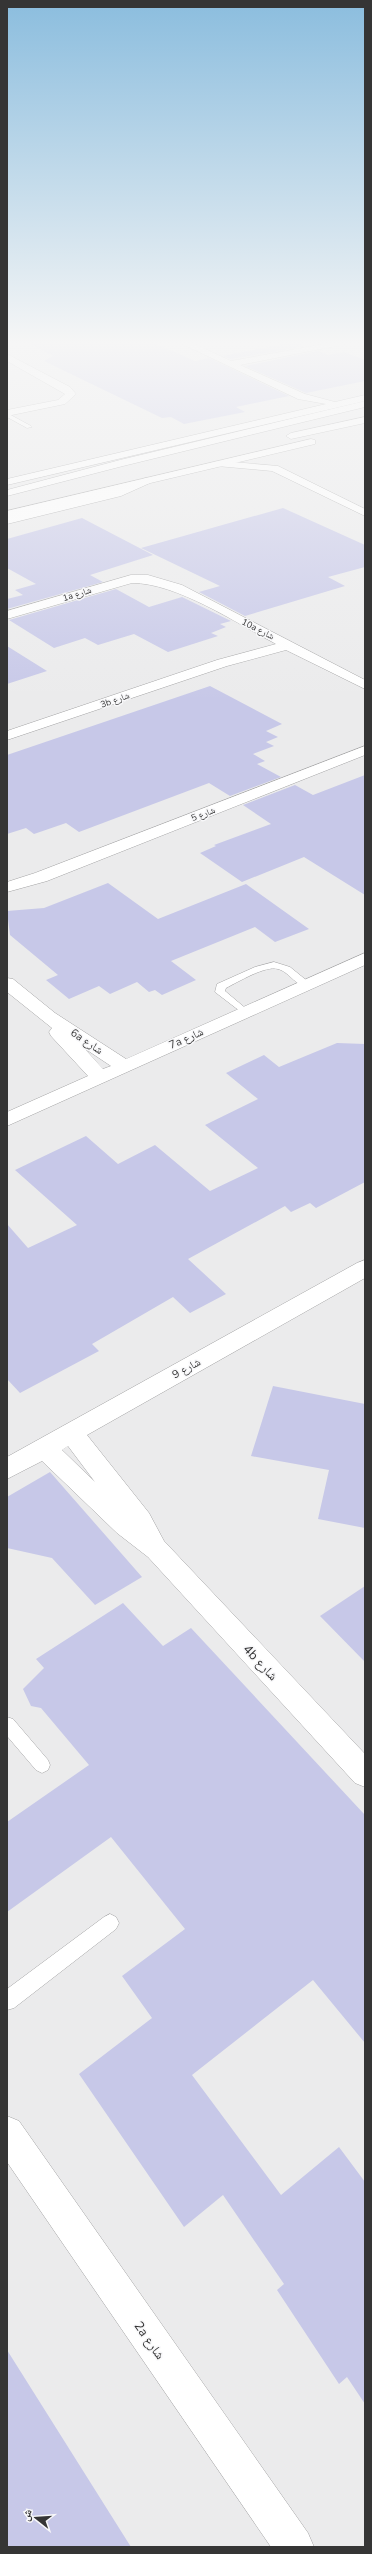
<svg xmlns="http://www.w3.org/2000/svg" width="372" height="2554" viewBox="0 0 372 2554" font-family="'Nunito Sans','Noto Naskh Arabic',sans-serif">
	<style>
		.building { fill: #c7c8e8 }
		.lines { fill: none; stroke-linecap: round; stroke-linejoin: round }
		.lane-casing { stroke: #a3a3a4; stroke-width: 1 }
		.street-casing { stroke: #a3a3a4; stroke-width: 1 }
		.primary-casing { stroke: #a3a3a4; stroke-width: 1 }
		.lane { fill: #fff; fill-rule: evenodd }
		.street { fill: #fff; fill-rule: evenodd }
		.primary { fill: #fff; fill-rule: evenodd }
		.labels { text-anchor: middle; stroke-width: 3; stroke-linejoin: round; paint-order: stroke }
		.far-street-label { font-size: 9px; fill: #353535; stroke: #f8f8fa }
		.street-label { font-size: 11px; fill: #353535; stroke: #f8f8fa }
		.near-street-label { font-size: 13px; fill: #353535; stroke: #f8f8fa }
	</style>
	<rect width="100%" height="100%" fill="#ebebec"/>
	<!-- building -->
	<path class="building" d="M27,342H152L195,361L209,358L289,396L236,407L245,412L184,424L171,417L162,418L44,361L53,356Z
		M292,342L306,346L231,359L223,356Z
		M318,351L328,355L344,352L365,360V381L306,393L245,366Z
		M283,508L365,545V567L328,577L345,586L245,616L199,592L220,586L141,548Z
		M82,518L153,555L90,575L103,582L7,609V599L23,595L15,590L36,584L7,568V539Z
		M116,589L149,607L182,597L231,621L220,624L226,627L211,633L218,636L168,652L134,634L98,645L85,638L54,648L9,620Z
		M7,646L47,671L7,684Z
		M210,686L282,724L266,731L278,737L266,742L274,746L253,754L265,761L257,764L281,777L230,796L209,783L79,832L66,823L34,834L26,828L7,834V755Z
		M365,775V895L304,857L242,882L200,853L216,846L214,845L271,824L243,805L295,785L313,795Z
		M108,883L158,919L246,884L309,929L275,942L255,927L171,961L196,980L162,995L155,990L149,992L137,982L110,994L99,986L69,999L46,980L58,975L10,935L7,911L44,908Z
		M337,1043L365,1044V1182L316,1208L310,1203L291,1212L285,1206L188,1259L226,1294L190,1313L173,1297L92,1344L99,1351L20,1393L7,1379V1224L28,1248L77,1225L15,1170L86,1136L118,1164L155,1145L210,1191L258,1168L205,1125L258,1099L226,1073L264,1055L279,1067Z
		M273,1386L365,1404V1528L318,1519L329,1470L251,1456Z
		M50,1472L142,1577L95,1605L52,1558L7,1548V1497Z
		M365,1586V1662L320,1616Z
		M123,1603L163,1646L191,1628L365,1815V2043L313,1980L192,2075L281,2195L339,2147L365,2182V2404L347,2377L339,2384L277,2290L284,2284L223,2195L184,2227L79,2074L152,2018L122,1976L185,1929L111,1837L7,1912V1822L89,1765L41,1708L31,1706L23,1689L44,1668L36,1659Z
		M7,2350L131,2547H7Z"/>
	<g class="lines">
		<defs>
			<path id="lane" d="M7,413L31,426L32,427L27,428L7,417Z
				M274,962L290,967L311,984L310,986C297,989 290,972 278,969C266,965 238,982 226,988L225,991L250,1012L245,1015L215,992L217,984L255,967Z
				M7,1717L13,1719L48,1760L50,1765L48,1770L42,1773L36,1770L7,1736Z
				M110,1914L116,1917L119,1923L116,1929L14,2008L7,2010V1989L104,1917Z"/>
			<path id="street" d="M178,342H190L231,361L335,342H356L240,365L305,394L335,402L365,395V401L7,485V479L326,404L298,399Z
				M7,354L70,387L76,394L65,404L7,416V410L58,400L65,394L7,361Z
				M221,461L278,466L365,509V516L272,471L217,466L216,464Z
				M146,478L152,481L150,483L121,496L7,524V516L113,491Z
				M131,575H148L182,585L365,680V689L286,650L227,666L7,740V731L217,660L276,644C236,623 177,583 132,583L7,619V611Z
				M365,746V755L47,881L7,892V882L35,873Z
				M365,953V965L7,1126V1112L88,1076L51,1036L49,1032L52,1028L7,992V978L13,979L55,1013L126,1059ZM84,1048L111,1066L103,1069Z
				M365,1260V1278L87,1435L149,1513L164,1541L365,1754V1787L355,1783L148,1557L117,1533L42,1461L7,1479V1457L357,1263ZM68,1446L95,1482L62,1450Z
				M7,2116L19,2121L308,2533L314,2547H271L7,2162Z"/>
			<path id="primary" d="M365,401V407L123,466L7,496V490L120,460Z
				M365,417V423L291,439L286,436L291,433Z
				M311,439L315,440V444L7,517V511Z"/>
		</defs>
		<!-- lane casing -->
		<use href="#lane" class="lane-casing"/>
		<!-- street casing -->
		<use href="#street" class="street-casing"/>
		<!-- primary casing -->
		<use href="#primary" class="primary-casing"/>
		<!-- lane -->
		<use href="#lane" class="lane"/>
		<!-- street -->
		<use href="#street" class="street"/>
		<!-- primary -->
		<use href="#primary" class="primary"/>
	</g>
	<!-- sky -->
	<linearGradient id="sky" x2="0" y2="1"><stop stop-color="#8bbdde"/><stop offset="0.49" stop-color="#f6f6f6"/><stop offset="1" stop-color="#f6f6f6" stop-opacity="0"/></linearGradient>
	<rect width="372" height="700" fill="url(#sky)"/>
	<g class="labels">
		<!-- far-street labels -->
		<g class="far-street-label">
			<text transform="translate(77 594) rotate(-17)" y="3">1a شارع</text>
			<text transform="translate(258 629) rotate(27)" y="3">10a شارع</text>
			<text transform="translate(115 700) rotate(-19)" y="3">3b شارع</text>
			<text transform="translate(203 814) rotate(-21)" y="3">شارع 5</text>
		</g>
		<!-- street labels -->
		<g class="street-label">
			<text transform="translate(186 1038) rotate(-24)" y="4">7a شارع</text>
			<text transform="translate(87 1041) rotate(34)" y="4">6a شارع</text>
			<text transform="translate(186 1368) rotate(-29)" y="4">شارع 9</text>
		</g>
		<!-- near-street labels -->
		<g class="near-street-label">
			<text transform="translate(261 1662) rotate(47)" y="5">4b شارع</text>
			<text transform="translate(150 2340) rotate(55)" y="5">2a شارع</text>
		</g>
	</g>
	<!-- border -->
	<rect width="372" height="2554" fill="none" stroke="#353535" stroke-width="16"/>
	<!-- north arrow -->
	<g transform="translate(36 2518) rotate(287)" stroke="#f8f8fa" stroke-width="3" paint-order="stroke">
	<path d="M0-3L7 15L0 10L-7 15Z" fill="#353535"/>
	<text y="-6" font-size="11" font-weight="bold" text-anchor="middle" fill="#353535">ش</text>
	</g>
</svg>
